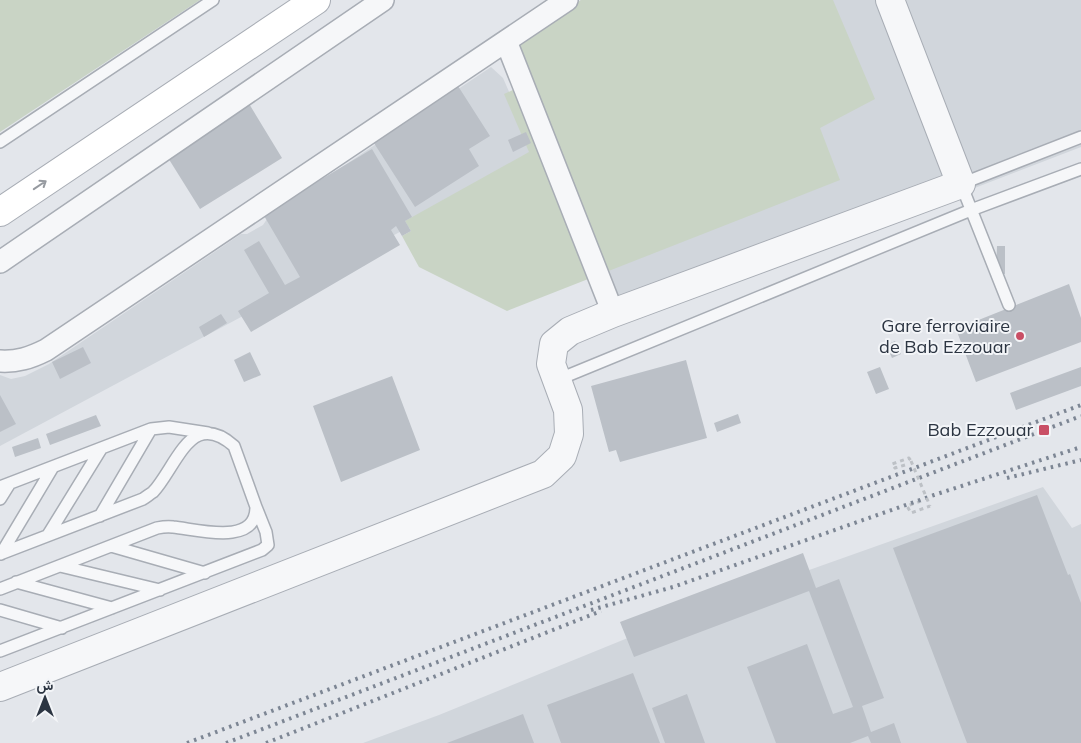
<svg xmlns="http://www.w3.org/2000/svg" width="1081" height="743" viewBox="0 0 1081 743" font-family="Mulish,Vazirmatn,sans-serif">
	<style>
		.built { fill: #d1d6dc }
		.green { fill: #c9d4c5 }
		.building { fill: #bbc0c7 }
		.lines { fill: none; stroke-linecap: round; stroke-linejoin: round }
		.service-casing { stroke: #a8adb5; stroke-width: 14 }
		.minor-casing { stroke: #a8adb5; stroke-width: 24 }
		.tertiary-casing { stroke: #a8adb5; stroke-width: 30 }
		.secondary-casing { stroke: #a8adb5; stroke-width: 30 }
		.path { stroke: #bdc1c6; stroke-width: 3; stroke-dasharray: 4 4; stroke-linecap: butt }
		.service { stroke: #f6f7f9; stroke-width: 11 }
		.minor { stroke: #f6f7f9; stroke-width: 21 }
		.tertiary { stroke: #f6f7f9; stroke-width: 28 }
		.secondary { stroke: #fff; stroke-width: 28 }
		.rail { stroke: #7d8694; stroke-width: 4; stroke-dasharray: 2.5 5; stroke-linecap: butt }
		.path-bridge { stroke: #bdc1c6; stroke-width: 3; stroke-dasharray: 4 4; stroke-linecap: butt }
		.oneway { stroke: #969aa0 }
		.poi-dot { fill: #c94f65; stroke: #f3f5f8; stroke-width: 2 }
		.labels { text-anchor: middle; stroke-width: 4; stroke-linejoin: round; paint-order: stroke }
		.poi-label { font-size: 18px; fill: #2c3542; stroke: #f3f5f8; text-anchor: end }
	</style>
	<rect width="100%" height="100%" fill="#e3e6eb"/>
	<!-- built -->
	<path class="built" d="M581,0H1081V147L627,322L516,43Z
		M491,67L503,78L538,158L0,446V375L11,379L25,376L49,364L241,234H247L263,225L269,216Z
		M1043,487L1072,528L1081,524V743H363L439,715L699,609Z"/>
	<!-- green -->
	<path class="green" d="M0,0H200L0,132Z
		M581,0H833L875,99L820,128L840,180L507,311L419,267L402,236L411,231L405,221L529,152L504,94L533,81L516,43Z"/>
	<!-- building -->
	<path class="building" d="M458,86L490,136L469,149L479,166L415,207L372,140Z
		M248,102L282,158L200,209L165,153Z
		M526,132L531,143L513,152L508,140Z
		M372,149L412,217L405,221L411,231L402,236L396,226L391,230L400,245L251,332L238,311L269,293L244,250L259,241L285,285L300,277L263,214Z
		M997,246H1005V274H996Z
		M1069,284L1081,318V342L976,382L956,329Z
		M221,314L227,323L204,337L199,327Z
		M895,341L901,354L892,358L886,345Z
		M83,347L91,363L60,379L52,362Z
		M250,352L261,375L244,382L234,360Z
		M686,360L707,438L620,462L616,450L609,452L591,386Z
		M880,367L889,389L876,394L867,372Z
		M1081,367V386L1016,410L1010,393Z
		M392,376L420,450L341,482L313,406Z
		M0,395L16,424L0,432Z
		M738,414L741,423L717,432L714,423Z
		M96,415L101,426L50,445L46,434Z
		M38,438L41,448L15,457L12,447Z
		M1037,495L1068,575L1070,574L1081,603V743H967L893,548Z
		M803,553L816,588L839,579L884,698L862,706L871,732L894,723L901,743H871L868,736L850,743H776L747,667L807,644L833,714L853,707L809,591L634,657L620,622Z
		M633,673L660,743H561L547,705Z
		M687,694L705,743H665L652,708Z
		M523,714L534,743H447Z"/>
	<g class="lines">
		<defs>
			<path id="service" d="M0,142L213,0
				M1009,305L961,184L1081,137
				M557,380L971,210L1081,169
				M0,487L151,429L169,427L208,433
				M0,499L10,483
				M100,516L151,429
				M48,535L101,449
				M111,546L205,573
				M0,554L143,499C146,497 150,494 153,492C167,478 181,442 199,435C212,430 225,438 234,446L256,507C256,547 196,529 173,527C167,526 162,527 157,528L0,589
				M1,554L53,467
				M60,566L160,590
				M16,582L112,608
				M0,610L62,628
				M0,651L262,550L268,545L266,532L256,507"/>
			<path id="minor" d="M506,41L613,313
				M0,262L383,0
				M0,361C17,362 30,358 46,350L567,0"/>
			<path id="tertiary" d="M0,687L543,474L562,456L569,434L568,410L551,364L554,344L570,331L613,313L961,184L890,0"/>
			<path id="secondary" d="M0,212L316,0"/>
		</defs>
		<!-- service casing -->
		<use href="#service" class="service-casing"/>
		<!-- minor casing -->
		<use href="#minor" class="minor-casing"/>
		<!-- tertiary casing -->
		<use href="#tertiary" class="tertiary-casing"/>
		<!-- secondary casing -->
		<use href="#secondary" class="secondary-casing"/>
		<!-- path -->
		<path class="path" d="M905,465L895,468L892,464L909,458L911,461
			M921,501L907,506L911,513L930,506"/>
		<!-- service -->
		<use href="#service" class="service"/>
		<!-- minor -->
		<use href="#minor" class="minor"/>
		<!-- tertiary -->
		<use href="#tertiary" class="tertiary"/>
		<!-- secondary -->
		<use href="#secondary" class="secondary"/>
		<!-- rail -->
		<path class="rail" d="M1007,478L1081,460
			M591,610L673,587L934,495L1081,447
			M187,743L1081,405
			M226,743L1081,416
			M266,743L601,611"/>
		<!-- path-bridge -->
		<path class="path-bridge" d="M911,461L930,506"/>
	</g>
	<!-- one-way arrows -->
	<defs><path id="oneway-shaft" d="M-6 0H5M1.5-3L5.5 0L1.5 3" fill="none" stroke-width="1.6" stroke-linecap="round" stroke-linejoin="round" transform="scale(1.25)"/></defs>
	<use class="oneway" href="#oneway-shaft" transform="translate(40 185) rotate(-34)"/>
	<!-- markers -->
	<g class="poi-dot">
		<circle cx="1020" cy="336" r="5"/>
		<rect x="1038" y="424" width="12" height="12" rx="2.5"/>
	</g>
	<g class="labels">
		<!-- poi labels -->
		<g class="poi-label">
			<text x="1010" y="332">Gare ferroviaire<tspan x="1010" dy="21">de Bab Ezzouar</tspan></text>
			<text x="1033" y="436">Bab Ezzouar</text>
		</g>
	</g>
	<!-- north arrow -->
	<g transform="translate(45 698)" stroke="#f3f5f8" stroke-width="4" paint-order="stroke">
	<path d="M0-4L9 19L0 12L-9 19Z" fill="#2c3542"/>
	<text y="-8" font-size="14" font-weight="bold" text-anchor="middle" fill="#2c3542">ش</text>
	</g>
</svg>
